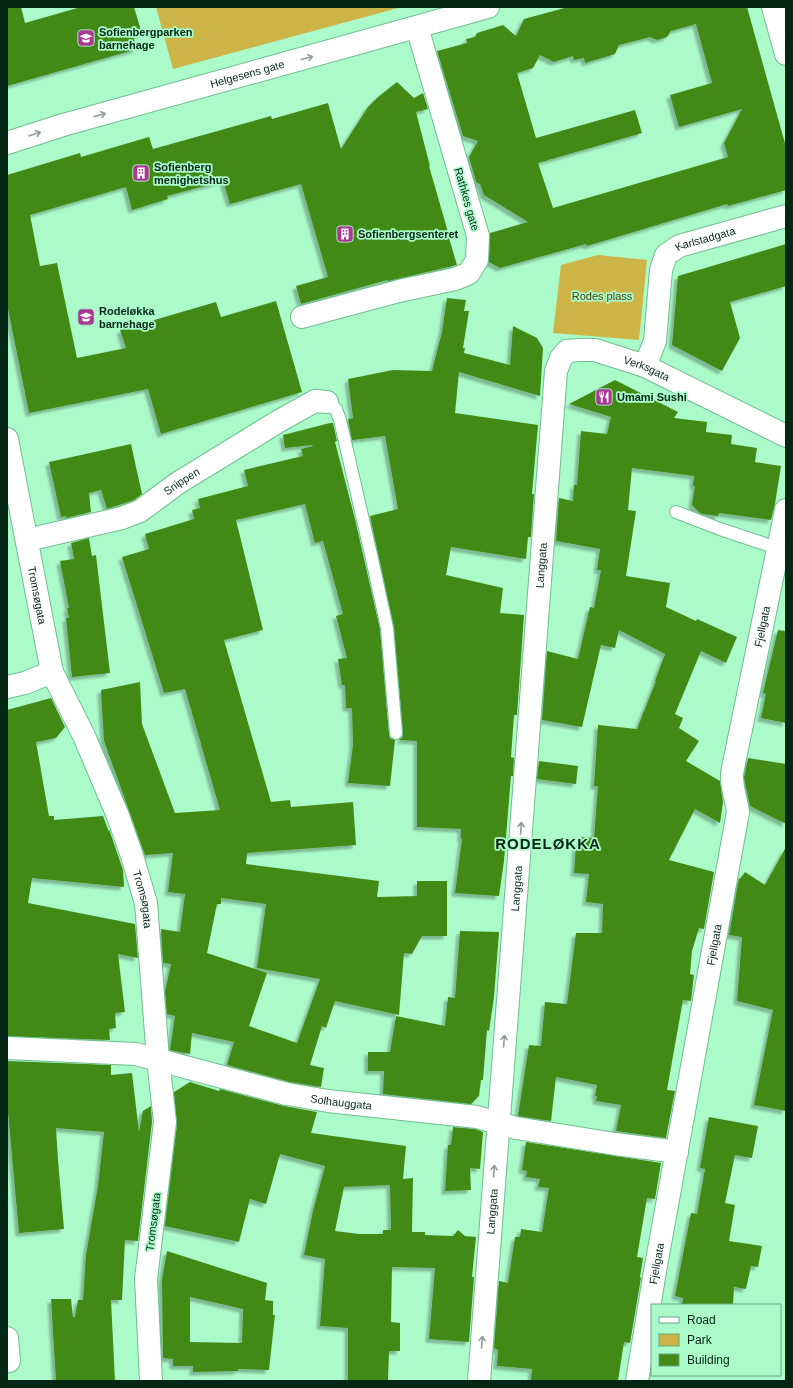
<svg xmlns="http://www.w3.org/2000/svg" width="793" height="1388" viewBox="0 0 793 1388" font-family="Arial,sans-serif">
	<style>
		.green { fill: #ccb447 }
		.building { fill: #438a16; fill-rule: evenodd; filter: url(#shadow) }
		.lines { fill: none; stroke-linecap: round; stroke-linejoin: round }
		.lane-casing { stroke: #6fbe8f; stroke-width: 14 }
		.street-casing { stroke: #6fbe8f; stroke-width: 24 }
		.secondary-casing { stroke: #6fbe8f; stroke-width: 24 }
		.lane { stroke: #fff; stroke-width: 12 }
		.street { stroke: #fff; stroke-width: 22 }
		.secondary { stroke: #fff; stroke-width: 22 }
		.oneway { stroke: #8e9d96 }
		.labels { text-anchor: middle; stroke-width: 3.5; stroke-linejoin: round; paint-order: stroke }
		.poi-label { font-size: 11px; font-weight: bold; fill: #042615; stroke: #abfbca; text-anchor: start }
		.street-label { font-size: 11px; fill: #042615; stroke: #abfbca }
		.park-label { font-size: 11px; fill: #4b3f00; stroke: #abfbca }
		.district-label { font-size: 15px; font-weight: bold; letter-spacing: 1px; fill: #042615; stroke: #abfbca }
	</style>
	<defs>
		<filter id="shadow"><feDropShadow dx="-3.5" dy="3.5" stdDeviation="1" flood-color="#0004"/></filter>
	</defs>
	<rect width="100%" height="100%" fill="#abfbca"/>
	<!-- green -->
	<path class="green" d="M156,7H402L173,69Z
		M598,255L647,260L639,340L553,333L561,265Z"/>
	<!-- building -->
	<path class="building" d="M7,7H21L25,23L81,7H134L142,34L133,36L137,49L7,86Z
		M568,7H747L786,147V190L728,206L727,204L587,246L586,244L500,268L489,262L490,233L528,222L484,195L480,184L476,182L469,157L478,141L463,136L437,51L467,43L466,39L475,37L477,33L503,25L516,36L524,19ZM696,24L712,83L670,95L679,127L742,109L724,143L728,157L553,208L538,163L642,133L635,110L536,138L517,73L533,68L540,55L554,62L573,56L574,60L584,58L585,63L615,54L619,45L650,37L657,40L667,37L671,31Z
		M397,82L414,98L423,93L428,109L416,112L430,166H429L450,239L449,238L457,265L388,281L387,280L301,304L296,286L328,277L301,184L230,204L223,181L167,196L168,199L132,210L126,187L30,215L40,266L57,263L77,358L126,348L120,330L216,302L221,317L276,301L302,392L161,434L148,389L29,413L7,304V175L80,153L81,157L149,137L153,149L271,116L272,119L328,103L341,149L368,107L377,98Z
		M786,244V286L730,302L740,338L722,371L672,345L678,276Z
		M447,298L466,300L464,311H469L463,348H465L464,353L510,365L513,326L537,338L543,348L540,396L459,372L455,413L538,425L532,494H534L531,537H528L526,559L451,547L446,575L503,588L500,613L524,615L517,715H514L511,757L514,758L513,776H511L504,861L499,896L455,893L462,839H461V829L417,827V741L399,740L403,737V732L394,627L370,516L398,509L385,436L352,440L348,419L353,418L348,379L393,370L432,371L442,332Z
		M615,380L678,412L674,418L707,422L706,432L732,435L731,444L757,448L755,462L781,466L775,504L771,520L719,513L718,516L702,514L700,513L692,505L695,486H693L694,476L632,468L628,510L636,511L626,576L670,583L666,607L696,621L697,619L737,637L726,663L701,651L675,714L683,718L679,728L699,741L686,761L720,781L723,802L720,823L695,809L669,860L714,872L704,929L699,928L692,951L690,974L694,975L691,1001L683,1000L667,1090L675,1091L666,1138L616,1131L621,1105L596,1101L597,1096H595L597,1085L556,1077L551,1121L518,1116L529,1045L541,1046L545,1002L567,1004L576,933H602L603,904L586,902L589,874L574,873L576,846L581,847L582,837L594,838L598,786H594L598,725L637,729L656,681H655L665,654L619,630L615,648L601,645L582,727L542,720L547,651L578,659L590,607L594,608L601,570H597L600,549L556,541L559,498L573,501L574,485H577L581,431L607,434L611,417L569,404Z
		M330,423H333L337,441L335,442L355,519L380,629L389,734L390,738L395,740L390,786L348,783L353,745L352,708H346L345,685H342L338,659L347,658L336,616L343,614L323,541L315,543L305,504L236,520L263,630L224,640L271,802L290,800L291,807L353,802L356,845L247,853L246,864L379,881L377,897L417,896V881H447V936H422L412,954L404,953L399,1015L335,1001L326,1028L322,1026L310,1065L324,1068L321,1087L290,1082L227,1065L234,1042L192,1033L190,1054L170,1050L175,1016L167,1014L165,992L171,964L163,963L161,929L180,932L185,894L168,892L173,853L145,855L104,741L101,690L140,682L142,724L175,813L220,810L185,689L164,693L122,557L149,549L145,534L194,519L192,510L200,508L198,499L248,486L244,470L303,456L301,449L313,446L312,445L285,448L283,435ZM221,898L266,904L257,968L320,979L297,1043L249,1026L267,973L207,953L217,904H221Z
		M131,444L142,494L134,500L107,509L101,490L89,493L91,512L66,518V516L61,517L49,462Z
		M89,538L92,556L96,555L110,673L72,677L66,618H69L67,608H69L60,561L74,559L71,543Z
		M778,630L786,631V723L761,718L766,694L763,693Z
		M51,698L65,727L56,738L36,742L49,816H54V820L103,816L109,832V829L123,870L124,887L32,878L28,903L135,924L138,958L118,954L125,1012L115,1013L116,1028L109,1029L110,1040L7,1036V710Z
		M748,758L786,764V824L750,806L744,778Z
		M539,761L578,766L576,784L537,779Z
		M786,847V1111L754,1105L773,1010L737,1001L742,937L729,935L739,878L740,879L745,872L765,885Z
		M460,931L499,932L494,997L489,1031L487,1030L483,1080H481L479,1096L471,1104L383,1094L384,1071H368V1052H390L396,1016L445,1026L448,997L455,998Z
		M7,1061L111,1065V1075L132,1073L139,1132L143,1111L151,1106L152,1122L138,1241L125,1240L122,1300H111L115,1381H56L51,1299H71L73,1317H75L78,1300H83L86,1255L98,1186L104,1132L56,1128L58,1160L64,1229L19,1233L7,1101Z
		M190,1082L219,1091L220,1089L284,1106L317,1112L311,1133L406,1146L403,1179L413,1178L412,1232H425V1235L453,1236L458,1230L465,1236L476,1237L472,1277H474L469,1342L429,1339L435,1268L392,1267L391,1322L400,1323V1351H389L388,1381H348V1328L320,1326L325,1259L304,1255L313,1211L325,1166L280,1154L266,1204L250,1199L239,1242L165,1226L177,1124L174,1092ZM390,1185L391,1230H383V1234H359L335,1231L344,1187Z
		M709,1117L758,1126L752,1158L735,1155L725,1203L735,1205L729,1241L762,1246L758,1267L751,1266L746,1289L734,1287L733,1305H682L683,1298L675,1296L691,1213L697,1214L705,1169L700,1168Z
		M453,1127L475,1129L483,1132L480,1169L470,1168L471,1190L445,1191L448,1145H451Z
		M526,1142L661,1163L655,1199L647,1198L637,1257L643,1258L640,1277L641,1278L630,1343L624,1342L618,1381H531L532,1369L497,1366L498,1350L494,1348L499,1281L508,1283L515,1237H520L521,1229L542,1232L549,1188L538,1187L540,1179L526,1177L527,1171L522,1170Z
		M167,1251L267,1283L265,1300L273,1301V1315H275L269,1370L238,1369V1371L193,1372V1366H173V1359L163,1358L162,1280ZM190,1297L243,1309L242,1343L190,1342Z"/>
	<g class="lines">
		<defs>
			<path id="lane" d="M327,402L336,409L340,420L372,559L387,628L396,733
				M676,512L720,529L765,544L777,550"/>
			<g id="street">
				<path d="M773,7L786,54"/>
				<path d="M302,317L399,291L455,279L465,275L469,273L477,260L478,236L417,27"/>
				<path id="s1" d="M645,366L655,341L661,270L666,255L679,246L786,216"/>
				<path id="s2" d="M7,439L52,672L84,736L118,816L132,856L146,903L158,1059L165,1122L146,1279L151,1381"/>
				<path id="s3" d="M27,540L122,518L140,511L178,483L279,421L315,401L327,402"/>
				<path d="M7,687L25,683L52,672"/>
				<path id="s4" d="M7,1048L136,1054L287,1094L328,1101L477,1117L516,1128L615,1144L677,1152"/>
				<path d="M7,1338L9,1361"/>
				<path id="s5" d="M479,1381L556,371L561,358L567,351L580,350H595L645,366L786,436"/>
				<path id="s6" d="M637,1381L654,1277L738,812C736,798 731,786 732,773L786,510"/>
			</g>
			<g id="secondary">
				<path id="s7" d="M7,143L63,125L488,7"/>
			</g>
		</defs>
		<!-- lane casing -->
		<use href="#lane" class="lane-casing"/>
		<!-- street casing -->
		<use href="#street" class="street-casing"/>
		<!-- secondary casing -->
		<use href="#secondary" class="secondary-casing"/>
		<!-- lane -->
		<use href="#lane" class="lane"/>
		<!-- street -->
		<use href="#street" class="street"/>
		<!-- secondary -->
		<use href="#secondary" class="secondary"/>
	</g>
	<!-- one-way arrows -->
	<defs><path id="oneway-shaft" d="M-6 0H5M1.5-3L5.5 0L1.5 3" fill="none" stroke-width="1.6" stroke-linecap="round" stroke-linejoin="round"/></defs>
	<g class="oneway">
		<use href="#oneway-shaft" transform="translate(307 58) rotate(-15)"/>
		<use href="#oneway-shaft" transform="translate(100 115) rotate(-15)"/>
		<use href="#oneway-shaft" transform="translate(35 134) rotate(-18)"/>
		<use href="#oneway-shaft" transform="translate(521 828) rotate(-86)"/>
		<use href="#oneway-shaft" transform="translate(504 1041) rotate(-86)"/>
		<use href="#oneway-shaft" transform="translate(494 1171) rotate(-86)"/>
		<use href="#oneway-shaft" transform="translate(482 1342) rotate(-86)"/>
	</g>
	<!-- icons -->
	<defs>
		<symbol id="school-square" viewBox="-11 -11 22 22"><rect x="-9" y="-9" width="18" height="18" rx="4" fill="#a93893" stroke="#abfbca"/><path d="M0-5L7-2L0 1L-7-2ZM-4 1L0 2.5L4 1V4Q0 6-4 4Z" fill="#fff"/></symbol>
		<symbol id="building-square" viewBox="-11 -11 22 22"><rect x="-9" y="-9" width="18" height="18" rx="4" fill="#a93893" stroke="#abfbca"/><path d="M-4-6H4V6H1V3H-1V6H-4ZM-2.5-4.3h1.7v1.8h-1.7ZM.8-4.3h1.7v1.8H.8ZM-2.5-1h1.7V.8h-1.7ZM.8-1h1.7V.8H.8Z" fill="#fff"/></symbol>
		<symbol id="restaurant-square" viewBox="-11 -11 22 22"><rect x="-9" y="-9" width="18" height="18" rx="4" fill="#a93893" stroke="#abfbca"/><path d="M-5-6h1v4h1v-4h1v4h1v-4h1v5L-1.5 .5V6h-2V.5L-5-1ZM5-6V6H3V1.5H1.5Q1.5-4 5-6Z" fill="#fff"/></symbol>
	</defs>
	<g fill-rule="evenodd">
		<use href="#school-square" x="76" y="28" width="20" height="20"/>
		<use href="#building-square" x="131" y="163" width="20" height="20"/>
		<use href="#building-square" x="335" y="224" width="20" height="20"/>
		<use href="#school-square" x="76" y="307" width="20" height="20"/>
		<use href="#restaurant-square" x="594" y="387" width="20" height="20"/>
	</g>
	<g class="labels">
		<!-- poi labels -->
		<g class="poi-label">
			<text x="99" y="36">Sofienbergparken<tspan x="99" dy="13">barnehage</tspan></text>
			<text x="154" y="171">Sofienberg<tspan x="154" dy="13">menighetshus</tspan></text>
			<text x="358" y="238">Sofienbergsenteret</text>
			<text x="99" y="315">Rodeløkka<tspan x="99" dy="13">barnehage</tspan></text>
			<text x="617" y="401">Umami Sushi</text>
		</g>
		<!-- street labels -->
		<g class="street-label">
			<text dy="4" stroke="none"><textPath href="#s7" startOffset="250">Helgesens gate</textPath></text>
			<text transform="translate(467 199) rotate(74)" y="4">Rathkes gate</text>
			<text dy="4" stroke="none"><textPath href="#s1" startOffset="157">Karlstadgata</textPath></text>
			<text dy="4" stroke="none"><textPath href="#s5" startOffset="1119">Verksgata</textPath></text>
			<text dy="4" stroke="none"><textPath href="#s3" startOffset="168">Snippen</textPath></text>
			<text dy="4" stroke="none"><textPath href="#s5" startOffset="818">Langgata</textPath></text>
			<text dy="4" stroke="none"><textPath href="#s2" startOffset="159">Tromsøgata</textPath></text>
			<text dy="4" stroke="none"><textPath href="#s6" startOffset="767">Fjellgata</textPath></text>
			<text dy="4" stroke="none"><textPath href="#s5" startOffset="494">Langgata</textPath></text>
			<text dy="4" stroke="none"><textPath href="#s2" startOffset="483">Tromsøgata</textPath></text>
			<text dy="4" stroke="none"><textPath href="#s6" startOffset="443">Fjellgata</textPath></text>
			<text dy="4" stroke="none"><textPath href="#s4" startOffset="340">Solhauggata</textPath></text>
			<text dy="4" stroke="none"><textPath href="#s5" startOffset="170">Langgata</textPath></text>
			<text transform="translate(153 1222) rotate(-83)" y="4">Tromsøgata</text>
			<text dy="4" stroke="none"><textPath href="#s6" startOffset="119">Fjellgata</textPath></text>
		</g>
		<!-- park labels -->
		<g class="park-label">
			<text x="602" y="300">Rodes plass</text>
		</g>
		<!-- district labels -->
		<g class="district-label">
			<text x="548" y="849">RODELØKKA</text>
		</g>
	</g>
	<!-- border -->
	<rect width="793" height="1388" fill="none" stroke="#042615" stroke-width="16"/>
	<!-- legend -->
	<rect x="651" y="1304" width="130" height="72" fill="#abfbca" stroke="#68a682"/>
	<rect x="659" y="1317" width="20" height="6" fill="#ffffff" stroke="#68a682"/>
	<text x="687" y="1324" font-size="12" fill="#042615">Road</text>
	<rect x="659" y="1334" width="20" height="12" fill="#ccb447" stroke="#68a682"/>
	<text x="687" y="1344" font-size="12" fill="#042615">Park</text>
	<rect x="659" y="1354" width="20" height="12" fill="#438a16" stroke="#68a682"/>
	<text x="687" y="1364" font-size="12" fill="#042615">Building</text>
</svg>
